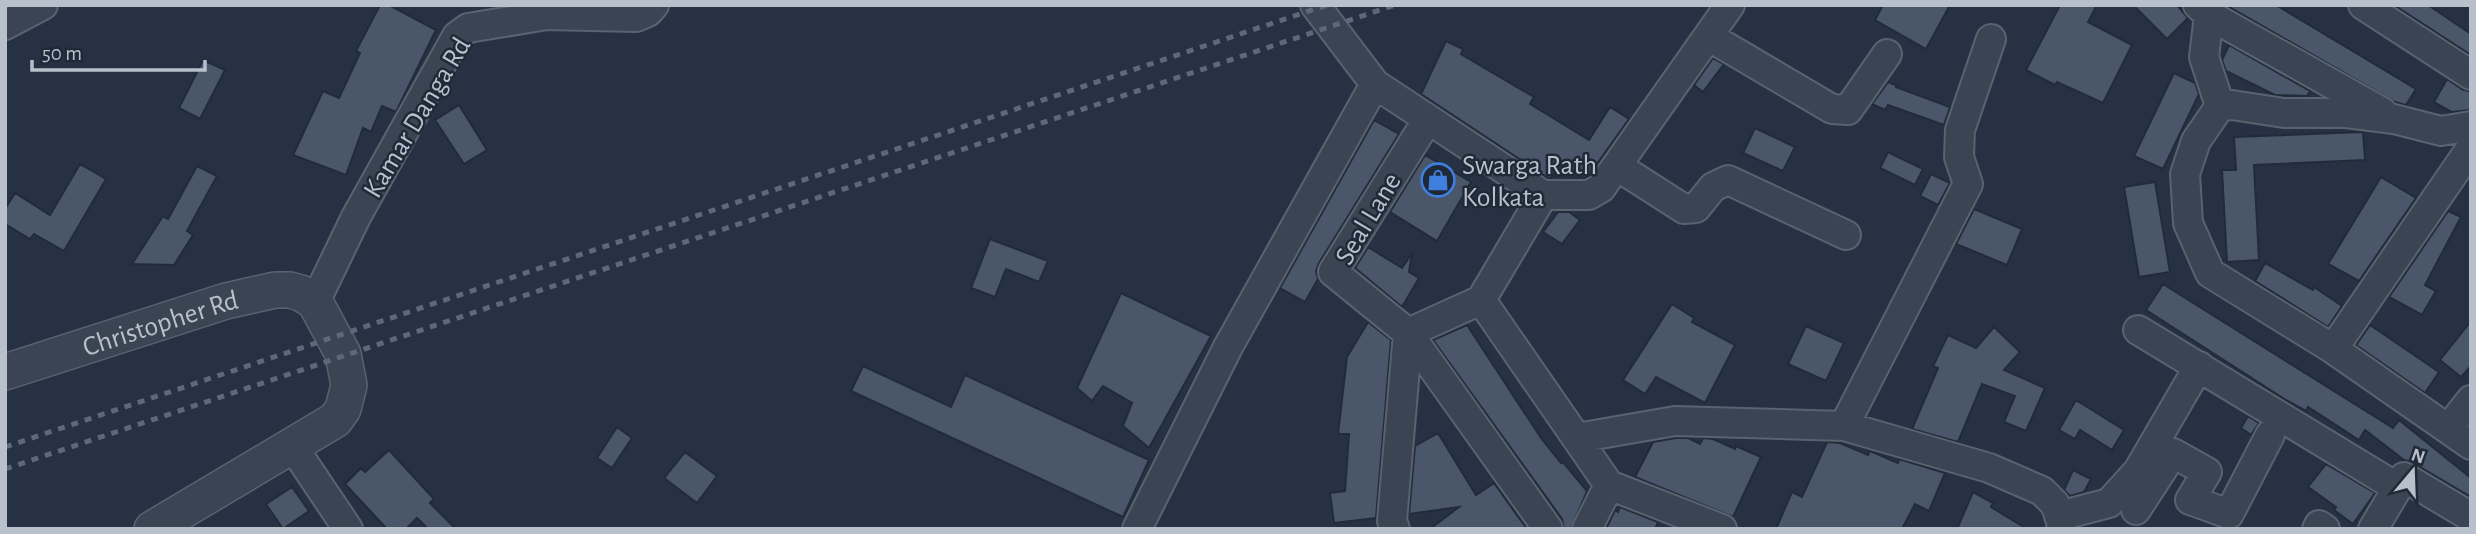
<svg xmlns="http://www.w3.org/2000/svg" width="2476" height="534" viewBox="0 0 2476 534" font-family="'Alegreya Sans',sans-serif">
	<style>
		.building { fill: #4a5669; stroke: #212b3a; stroke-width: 2 }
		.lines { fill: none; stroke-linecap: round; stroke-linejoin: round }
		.minor-casing { stroke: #596270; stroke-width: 32 }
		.tertiary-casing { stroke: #596270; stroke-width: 38 }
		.minor { stroke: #3b4453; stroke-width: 28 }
		.tertiary { stroke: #3b4453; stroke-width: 35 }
		.rail { stroke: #5d687a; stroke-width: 5; stroke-dasharray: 7 7; stroke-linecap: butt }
		.labels { text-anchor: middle; stroke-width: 5; stroke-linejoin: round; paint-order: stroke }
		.street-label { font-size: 28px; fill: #b8c0cc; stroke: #1f2938 }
		.poi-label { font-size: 28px; fill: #b8c0cc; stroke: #1f2938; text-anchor: start }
	</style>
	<rect width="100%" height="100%" fill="#263243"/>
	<!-- building -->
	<path class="building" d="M380,5H389L436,30L396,112L382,106L371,132L363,128L346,175L293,155L323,91L339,98L360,53L356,51Z
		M1883,5H1950L1926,49L1875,20Z
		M2060,5H2097L2088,22L2132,45L2103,103L2057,82L2055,85L2026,70Z
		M2133,5H2177L2188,18L2167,39Z
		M2226,5H2276L2416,89L2406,105L2395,102Z
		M2394,5H2428L2471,34V55Z
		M1446,41L1463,49L1461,54L1534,97L1530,104L1589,140L1610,107L1629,119L1589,175L1584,178L1560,163L1551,178H1548L1421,94Z
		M2229,45L2310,91L2307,96L2275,95L2226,71L2222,60Z
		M1713,58L1724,64L1703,92L1694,85Z
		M203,60L225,70L200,119L179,108Z
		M2174,73L2195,83L2199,94L2163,169L2134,156Z
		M2447,79L2462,89L2471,92V110L2452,112L2434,102Z
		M1888,82L1896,85V87L1950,107L1944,125L1888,105L1885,110L1872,104Z
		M459,105L487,150L464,164L435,120Z
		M1374,120L1399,134L1319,263L1316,271L1318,279L1305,302L1280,288Z
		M1755,128L1795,147L1783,171L1743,153Z
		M2363,132L2365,160L2254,165L2259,260L2227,262L2222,170H2236L2234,137Z
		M1888,152L1923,169L1915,185L1880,168Z
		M1425,155L1471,182L1437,241L1390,212Z
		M80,164L106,179L64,251L34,234L30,239L5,224V209L15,193L50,215Z
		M197,166L217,176L187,231L193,235L174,265L132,264L163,216L168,219Z
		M1931,174L1950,183L1938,205L1920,196Z
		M2381,177L2416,198L2359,281L2328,264Z
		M2155,182L2170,272L2139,277L2124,187Z
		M1974,209L2022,229L2007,265L1956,244Z
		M2448,211L2461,217L2425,285L2436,291L2422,315L2389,297Z
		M1558,212H1569L1580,220L1562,244L1543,232Z
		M990,239L1048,261L1039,282L1006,269L995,297L971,288Z
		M1368,247L1402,268L1412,253L1409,272L1419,278L1402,307L1355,268Z
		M2265,263L2313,290L2314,287L2342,306L2328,327L2255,281Z
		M2163,284L2393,428L2399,420L2471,478V497L2413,463L2404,460L2365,430L2359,440L2308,407L2306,411L2286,400L2146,310Z
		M1121,293L1211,336L1149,448L1123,426L1132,403L1103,386L1092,401L1077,388Z
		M1672,304L1694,318L1692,322L1735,345L1705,403L1656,377L1645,394L1623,380Z
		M2471,321V366L2461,377L2440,360Z
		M1368,322L1391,340L1376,518L1334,523L1330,493L1345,491L1349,434H1338L1347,357Z
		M1467,325L1541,438L1561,463L1563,462L1586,490L1588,489L1571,529H1564L1562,519L1433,340Z
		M2370,325L2439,372L2425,393L2356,345Z
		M1806,326L1844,343L1826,381L1788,364Z
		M1994,327L2020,352L2004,370L2045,388L2026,431L2004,422L2015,396L1982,384L1958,442L1912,429L1938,368L1933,366L1948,335L1976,348Z
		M863,366L951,407L965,375L1149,460L1123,517L851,391Z
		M2076,400L2124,430L2112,450L2080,430L2075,439L2059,430Z
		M2248,416L2259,423L2251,435L2241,428Z
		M617,427L632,438L612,468L597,458Z
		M1438,433L1476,495L1494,483L1527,529H1430L1459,507L1409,514L1415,446Z
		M1676,438H1688L1700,444L1703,438L1713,439L1735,449L1736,446L1761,457L1733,517L1635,477L1653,442Z
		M1827,442L1840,443L1868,455L1870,451L1898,463L1899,459L1945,473L1929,511L1915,504L1902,529H1776L1792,492L1802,497Z
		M389,450L434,499L430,503L456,529H428L417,518L406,529H387L345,484L361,468L365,472Z
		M685,452L717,476L697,503L664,478Z
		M2326,464L2375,493L2353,524L2334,510L2336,507L2308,487Z
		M2073,470L2091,479L2084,492L2070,496L2064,490Z
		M292,487L309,511L283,529L266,504Z
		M1973,492L1993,503L1991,507L2027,529H1957Z
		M1620,507L1658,522L1656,527L1658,529H1606L1615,510L1618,512Z"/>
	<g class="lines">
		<defs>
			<path id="minor" d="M1315,5L1375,84L1543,195L1481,300L1609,485L1722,529
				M2198,5L2209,15L2382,112
				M2363,5L2471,75
				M2209,15L2204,57L2220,106
				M5,25L43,5
				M1708,36L1832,109L1848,110L1887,54
				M1428,119L1333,272L1408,333L1548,529
				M2471,126L2441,131L2394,119L2346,113H2284L2232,105L2220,106L2196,141L2185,174L2188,223L2210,273L2333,349L2471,445
				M1617,166L1684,209L1696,208L1713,187L1728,180L1846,235
				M1543,195H1589L1601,188L1730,5
				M315,302L356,217L457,36L468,28L547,15L636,17L648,12L654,5
				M2138,330L2398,488
				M2333,349L2471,148
				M1844,426L1968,184L1959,157L1960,130L1991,39
				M2448,429L2471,400
				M1577,438L1675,421L1844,426L1989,468L2042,491L2055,504L2062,523L2061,529
				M291,444L348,529
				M2136,510L2173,453L2207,472L2190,500L2229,514L2270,435
				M2059,516L2109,503L2138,471L2199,366
				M1137,529L1228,347L1375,84
				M1395,529L1392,521L1408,333L1481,300
				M1587,529L1609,485
				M2317,529L2319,525L2325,529
				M2373,529L2404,477L2471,517"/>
			<g id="tertiary">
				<path id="s1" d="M5,372L226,301L275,290H290L301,293L315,302L343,354L349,385L343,409L335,420L152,529"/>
			</g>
		</defs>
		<!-- minor casing -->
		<use href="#minor" class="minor-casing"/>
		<!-- tertiary casing -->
		<use href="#tertiary" class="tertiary-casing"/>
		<!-- minor -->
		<use href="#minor" class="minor"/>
		<!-- tertiary -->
		<use href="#tertiary" class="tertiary"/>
		<!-- rail -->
		<path class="rail" d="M5,447L1327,5
			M5,469L1395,5"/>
	</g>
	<!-- icons -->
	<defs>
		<symbol id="shop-ring" viewBox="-11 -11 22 22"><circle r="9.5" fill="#1f2938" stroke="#3f7fe0" stroke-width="1.5"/><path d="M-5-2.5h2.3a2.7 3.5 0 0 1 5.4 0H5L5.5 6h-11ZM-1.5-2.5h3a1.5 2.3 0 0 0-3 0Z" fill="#3f7fe0"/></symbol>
	</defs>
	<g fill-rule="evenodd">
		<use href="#shop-ring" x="1419" y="161" width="38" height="38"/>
	</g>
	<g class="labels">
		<!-- street labels -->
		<g class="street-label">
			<text transform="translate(416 117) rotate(-59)" y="10">Kamar Danga Rd</text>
			<text transform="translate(1367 218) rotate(-59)" y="10">Seal Lane</text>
			<text dy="10" stroke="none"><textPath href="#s1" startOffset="163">Christopher Rd</textPath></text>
		</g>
		<!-- poi labels -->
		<g class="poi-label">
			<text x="1462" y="174">Swarga Rath<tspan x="1462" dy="32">Kolkata</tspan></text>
		</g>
	</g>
	<!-- border -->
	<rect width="2476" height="534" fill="none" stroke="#b8c0cc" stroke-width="14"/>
	<!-- north arrow -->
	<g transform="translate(2413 471) rotate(19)" stroke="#1f2938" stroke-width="5" paint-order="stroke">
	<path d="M0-5L12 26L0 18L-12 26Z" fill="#b8c0cc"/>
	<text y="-10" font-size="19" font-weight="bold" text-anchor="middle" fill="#b8c0cc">N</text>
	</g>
	<!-- scale -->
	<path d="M32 60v10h173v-10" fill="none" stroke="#b8c0cc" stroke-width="3.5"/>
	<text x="42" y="60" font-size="21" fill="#b8c0cc" stroke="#1f2938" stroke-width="5" paint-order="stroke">50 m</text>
</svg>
